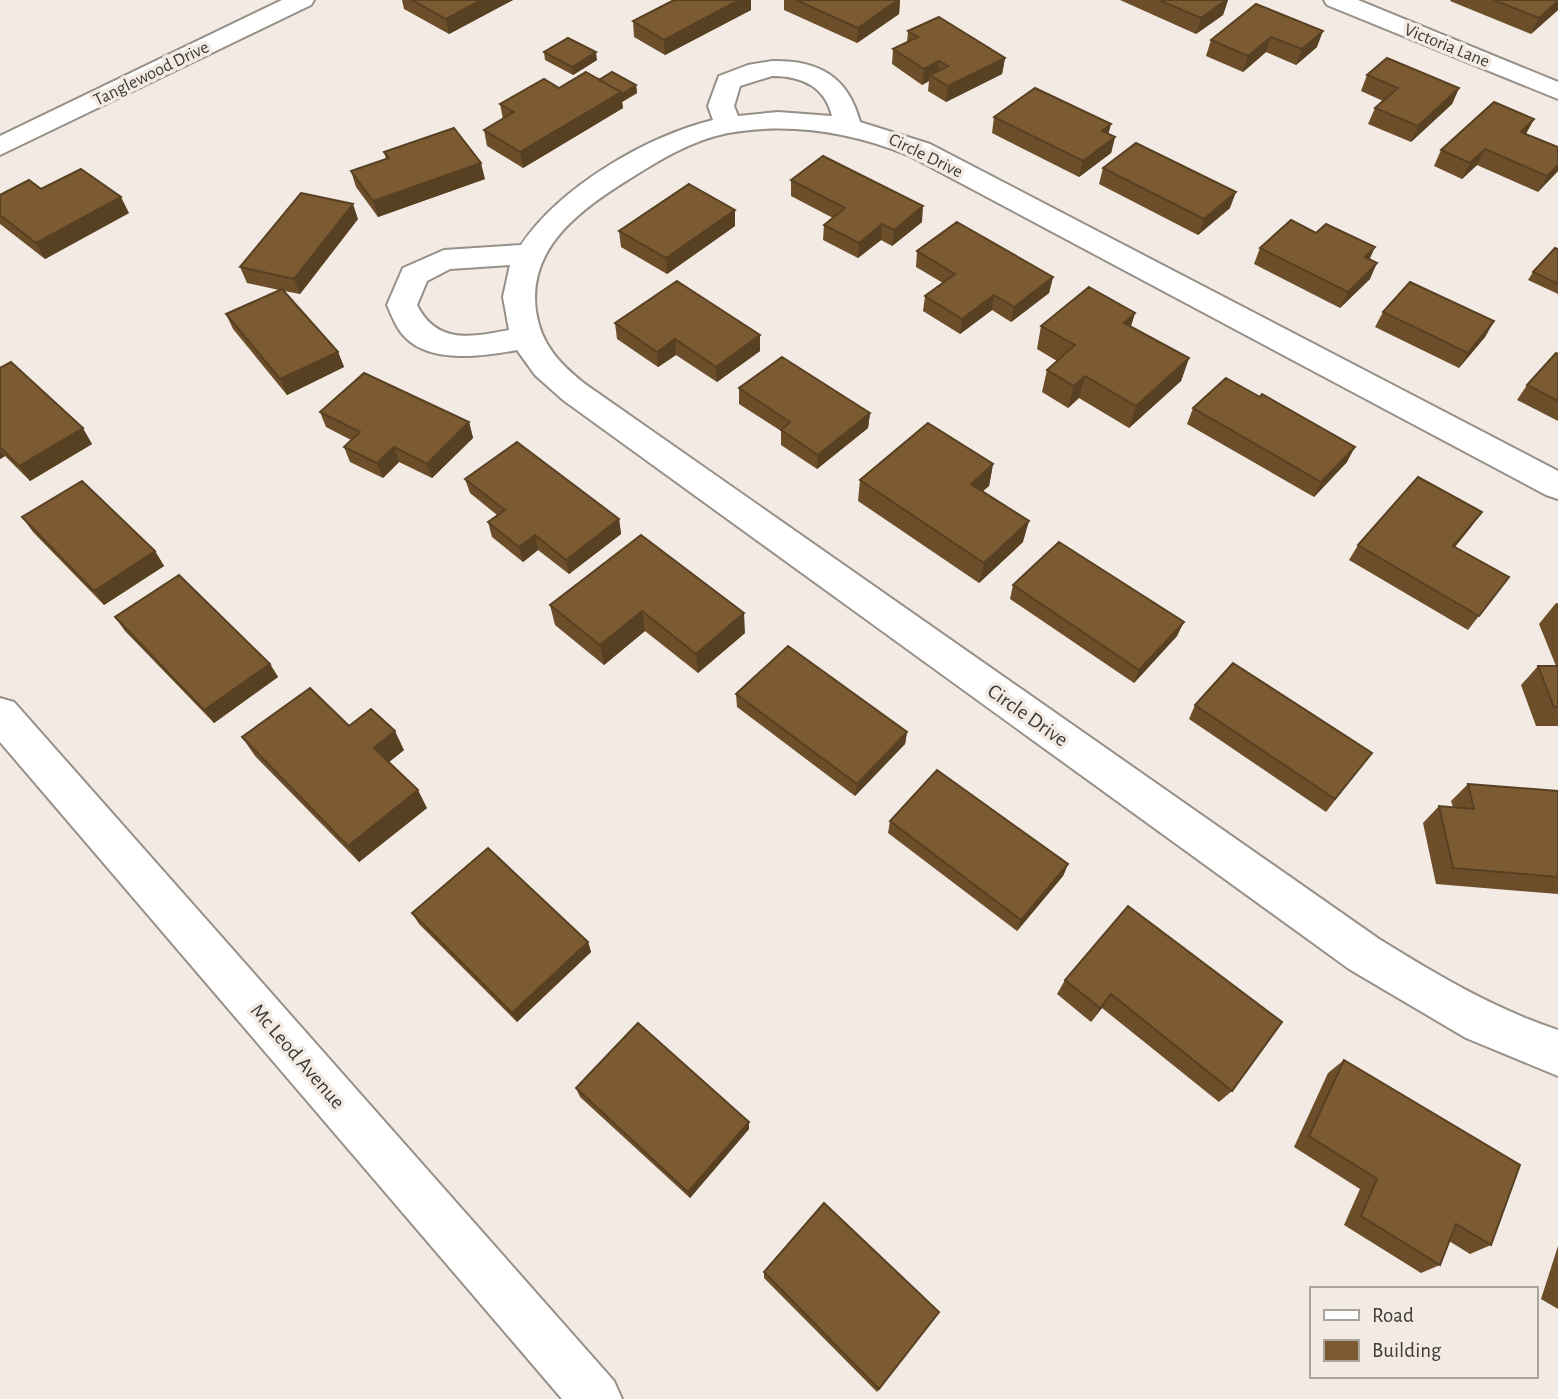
<svg xmlns="http://www.w3.org/2000/svg" width="1558" height="1399" viewBox="0 0 1558 1399" font-family="'Alegreya Sans',sans-serif">
	<style>
		.lines { fill: none; stroke-linecap: round; stroke-linejoin: round }
		.street-casing { stroke: #979089; stroke-width: 4 }
		.street { fill: #fff; fill-rule: evenodd }
		.wall { fill: #6c4e2b }
		.shaded-wall { fill: #584023 }
		.building { fill: #7d5b32; stroke: #584023; stroke-width: 2 }
		.labels { text-anchor: middle; stroke-width: 7; stroke-linejoin: round; paint-order: stroke }
		.far-street-label { font-size: 18px; fill: #3e3b38; stroke: #f2eae3 }
		.street-label { font-size: 21px; fill: #3e3b38; stroke: #f2eae3 }
	</style>
	<rect width="100%" height="100%" fill="#f2eae3"/>
	<g class="lines">
		<defs>
			<path id="street" d="M282,0H314L311,5L0,155V136Z
				M1324,0H1358L1558,82V99L1327,5Z
				M772,61C818,60 848,76 860,122L930,144L1558,471V499L1546,495L910,156C851,132 791,122 728,133C693,140 661,159 631,178C583,208 527,246 536,311C541,345 560,364 585,384L1379,939C1437,975 1494,1009 1558,1030V1076L1466,1038L1349,969L563,400L535,375L517,350C486,356 432,364 406,338C397,330 392,316 387,305L403,268L444,250L521,245C560,187 645,137 713,120L708,106L719,76L748,65ZM772,76C801,76 825,86 832,116L778,112L738,116L734,106L740,86ZM510,265L503,297L509,330C472,337 437,345 417,305L427,281L450,269Z
				M0,698L14,702L614,1381L622,1399H562L0,742Z"/>
		</defs>
		<!-- street casing -->
		<use href="#street" class="street-casing"/>
		<!-- street -->
		<use href="#street" class="street"/>
	</g>
	<!-- wall -->
	<path class="wall" d="M402,0H513L449,34L404,9Z
		M674,0H751V10L665,55L634,37L633,21Z
		M784,0H900L899,14L857,43L784,10Z
		M1120,0H1228L1223,15L1196,34Z
		M1451,0H1558V10L1531,34L1450,1Z
		M1256,4L1317,47L1296,65L1266,52L1243,72L1206,56L1211,40Z
		M908,31L1005,58L1002,74L946,102L928,91L929,81L922,85L892,64L893,49L907,42Z
		M544,52L597,60L573,75L545,60Z
		M1367,75L1459,88L1452,104L1411,142L1368,124L1375,108L1383,101L1361,91Z
		M599,80L636,85L637,93L622,102L623,108L523,168L487,146L484,130L503,119L500,104L559,88Z
		M994,117L1115,137L1111,153L1079,177L992,133Z
		M1534,119L1526,134L1558,147V171L1538,192L1477,165L1462,179L1434,166L1441,150Z
		M384,152L485,179L378,217L356,187L351,171L386,159Z
		M1103,168L1230,208L1198,235L1099,184Z
		M791,180L922,222L892,246L881,240L858,258L823,240L824,225L833,218L791,196Z
		M41,189L129,213L45,259L0,224V195Z
		M358,219L300,294L284,291L338,352L344,367L287,395L233,329L226,314L279,290L247,283L240,267Z
		M735,226L667,274L621,247L619,231Z
		M1316,233L1369,259L1370,279L1340,308L1254,264L1260,248Z
		M1558,249V294L1528,280L1533,272Z
		M917,251L1053,277L1049,293L1011,322L992,310L960,334L923,311L925,296L943,283L916,267Z
		M1383,312L1494,321L1485,337L1459,368L1375,327Z
		M1135,313L1131,326L1189,358L1181,381L1129,428L1079,398L1068,408L1042,392L1047,370L1057,361L1037,349L1041,326Z
		M615,323L760,351L717,382L676,355L658,367L617,339Z
		M1558,354V421L1517,400L1527,385Z
		M0,368L92,444L30,481L5,456L0,459Z
		M739,388L870,413L868,428L817,469L781,445V431L739,404Z
		M1260,397L1347,462L1314,497L1187,424L1193,408Z
		M320,412L469,422L473,438L432,478L399,462L383,478L350,462L344,447L351,440L326,427Z
		M993,464L989,486L982,491L1023,542L979,583L858,501L860,480Z
		M465,479L619,519L621,534L569,574L538,550L523,562L492,537L488,522L497,515L470,493Z
		M22,517L155,551L164,566L104,605L33,532Z
		M1471,527L1455,547L1509,577L1468,630L1349,560L1358,545Z
		M641,535L745,633L698,673L645,631L604,665L555,625L550,605Z
		M1013,585L1177,636L1134,683L1010,599Z
		M1556,603H1558V726H1536L1521,685L1538,666H1556L1539,624Z
		M115,617L270,664L278,677L214,723L125,631Z
		M736,694L907,732L905,744L855,796L737,707Z
		M1195,705L1372,753L1326,812L1189,719Z
		M349,726L404,750L389,762L427,808L359,862L255,756L242,737Z
		M1468,784L1558,791V894L1436,884L1423,823L1439,806L1453,807L1451,801Z
		M890,821L1068,864L1063,876L1017,931L888,833Z
		M1128,906L1232,1091L1219,1102L1102,1008L1091,1022L1057,994L1065,980Z
		M412,913L588,942L591,952L517,1022L419,924Z
		M1344,1060L1491,1245L1470,1254L1449,1241L1440,1265L1421,1273L1344,1225L1360,1189L1294,1147L1328,1073Z
		M576,1088L749,1129L690,1198L580,1097Z
		M1558,1246V1309L1541,1299Z
		M764,1272L939,1312L877,1392L764,1278Z"/>
	<!-- shaded-wall -->
	<path class="shaded-wall" d="M481,0H513L449,34L446,19Z
		M739,0H751V10L665,55L664,40Z
		M898,0H900L899,14L857,43L858,28Z
		M1226,0H1228L1223,15L1196,34L1201,18Z
		M1558,1V10L1531,34L1539,18Z
		M1323,31L1317,47L1296,65L1302,49Z
		M1271,37L1266,52L1243,72L1248,56Z
		M596,52L597,60L573,75L572,67Z
		M1005,58L1002,74L946,102L948,86Z
		M939,61L938,77L930,75L929,81L922,85L924,69Z
		M636,85L637,93L622,102L623,108L523,168L520,152Z
		M1459,88L1452,104L1411,142L1418,126Z
		M1534,119L1525,135L1521,132Z
		M1111,124L1107,140L1102,131Z
		M1115,137L1111,153L1079,177L1083,161Z
		M1485,149L1477,165L1462,179L1470,163Z
		M481,163L485,179L378,217L373,201Z
		M1558,165V171L1538,192L1547,176Z
		M1236,192L1230,208L1198,235L1204,219Z
		M121,197L129,213L45,259L36,243Z
		M353,204L358,219L300,294L294,279Z
		M923,206L922,222L892,246L894,230Z
		M735,210V226L667,274L666,258Z
		M882,224L881,240L858,258L859,243Z
		M1375,247L1368,263L1365,257Z
		M1377,263L1370,279L1340,308L1348,292Z
		M1053,277L1049,293L1011,322L1014,307Z
		M994,295L992,310L960,334L962,319Z
		M1135,313L1128,335L1124,323Z
		M1494,321L1485,337L1459,368L1468,353Z
		M760,335V351L717,382L716,367Z
		M675,339L676,355L658,367L657,352Z
		M338,352L344,367L287,395L280,379Z
		M1189,358L1181,381L1129,428L1136,406Z
		M1085,376L1079,398L1068,408L1074,386Z
		M870,413L868,428L817,469L818,455Z
		M469,422L473,438L432,478L427,464Z
		M83,428L92,444L30,481L19,466Z
		M394,447L399,462L383,478L377,463Z
		M1355,447L1347,462L1314,497L1321,482Z
		M0,450L5,456L0,459Z
		M993,464L989,486L967,505L971,484Z
		M1482,512L1471,527L1443,561L1453,546Z
		M619,519L621,534L569,574L566,560Z
		M1029,521L1023,542L979,583L984,563Z
		M535,535L538,550L523,562L519,547Z
		M155,551L164,566L104,605L94,591Z
		M642,611L645,631L604,665L600,645Z
		M744,613L745,633L698,673L696,654Z
		M1184,622L1177,636L1134,683L1139,670Z
		M270,664L278,677L214,723L204,710Z
		M395,731L404,750L384,766L374,748Z
		M907,732L905,744L855,796L857,784Z
		M418,790L427,808L359,862L348,846Z
		M1068,864L1063,876L1017,931L1021,920Z
		M588,942L591,952L517,1022L512,1013Z
		M1111,994L1102,1008L1091,1022L1100,1008Z
		M749,1122V1129L690,1198L688,1192Z"/>
	<!-- building -->
	<path class="building" d="M412,0H481L446,19Z
		M674,0H739L664,40L633,21Z
		M796,0H898L858,28Z
		M1159,0H1226L1201,18Z
		M1494,0H1558V1L1539,18Z
		M1256,4L1323,31L1302,49L1271,37L1248,56L1211,40Z
		M939,17L1005,58L948,86L930,75L948,66L939,61L924,69L893,49L918,37L908,31Z
		M568,38L596,52L572,67L544,52Z
		M1387,58L1459,88L1418,126L1375,108L1398,88L1367,75Z
		M586,72L621,92L520,152L484,130L514,112L500,104L544,79L559,88Z
		M612,72L636,85L622,94L621,92L599,80Z
		M1035,88L1111,124L1102,131L1115,137L1083,161L994,117Z
		M1494,102L1534,119L1521,132L1558,147V165L1547,176L1485,149L1470,163L1441,150Z
		M454,128L481,163L373,201L351,171L389,158L384,152Z
		M1136,143L1236,192L1204,219L1103,168Z
		M823,156L923,206L894,230L882,224L859,243L824,225L845,208L791,180Z
		M81,169L121,197L36,243L0,215V195L29,180L41,189Z
		M689,184L735,210L666,258L619,231Z
		M301,193L353,204L294,279L240,267Z
		M1291,220L1316,233L1326,224L1375,247L1365,257L1377,263L1348,292L1260,248Z
		M957,222L1053,277L1014,307L994,295L962,319L925,296L955,274L917,251Z
		M1555,248L1558,249V284L1533,272Z
		M677,281L760,335L716,367L675,339L657,352L615,323Z
		M1410,282L1494,321L1468,353L1383,312Z
		M1089,287L1135,313L1124,323L1189,358L1136,406L1085,376L1074,386L1047,370L1075,345L1041,326Z
		M282,289L338,352L280,379L226,314Z
		M1556,353L1558,354V401L1527,385Z
		M782,357L870,413L818,455L781,430L790,422L739,388Z
		M11,362L83,428L19,466L0,447V368Z
		M364,373L469,422L427,464L394,447L377,463L344,447L360,432L320,412Z
		M1226,378L1260,397L1262,394L1355,447L1321,482L1193,408Z
		M928,423L993,464L971,484L1029,521L984,563L860,480Z
		M517,442L619,519L566,560L535,535L519,547L488,522L505,510L465,479Z
		M1418,477L1482,512L1453,546L1509,577L1479,616L1358,545Z
		M82,481L155,551L94,591L22,517Z
		M641,535L744,613L696,654L642,611L600,645L550,605Z
		M1059,542L1184,622L1139,670L1013,585Z
		M179,575L270,664L204,710L115,617Z
		M788,646L907,732L857,784L736,694Z
		M1233,663L1372,753L1335,799L1195,705Z
		M1538,666H1558V707H1554Z
		M310,688L349,726L371,709L395,731L374,748L418,790L348,846L242,737Z
		M937,770L1068,864L1021,920L890,821Z
		M1468,784L1558,791V877L1453,868L1439,806L1474,809Z
		M488,848L588,942L512,1013L412,913Z
		M1128,906L1282,1022L1232,1091L1111,994L1100,1008L1065,980Z
		M638,1023L749,1122L688,1192L576,1088Z
		M1344,1060L1520,1165L1491,1245L1456,1224L1440,1265L1361,1216L1377,1179L1309,1136Z
		M824,1203L939,1312L879,1389L764,1272Z"/>
	<g class="labels">
		<!-- far-street labels -->
		<g class="far-street-label">
			<text transform="translate(1447 45) rotate(22)" y="6">Victoria Lane</text>
			<text transform="translate(151 73) rotate(-26)" y="6">Tanglewood Drive</text>
			<text transform="translate(926 155) rotate(26)" y="6">Circle Drive</text>
		</g>
		<!-- street labels -->
		<g class="street-label">
			<text transform="translate(1028 715) rotate(35)" y="7">Circle Drive</text>
			<text transform="translate(298 1056) rotate(49)" y="7">Mc Leod Avenue</text>
		</g>
	</g>
	<!-- legend -->
	<rect x="1310" y="1287" width="228" height="91" fill="#f2eae3" stroke="#aaa49f" stroke-width="2"/>
	<rect x="1324" y="1310" width="35" height="10" fill="#ffffff" stroke="#aaa49f" stroke-width="2"/>
	<text x="1372" y="1322" font-size="21" fill="#3e3b38">Road</text>
	<rect x="1324" y="1340" width="35" height="21" fill="#7d5b32" stroke="#aaa49f" stroke-width="2"/>
	<text x="1372" y="1357" font-size="21" fill="#3e3b38">Building</text>
</svg>
